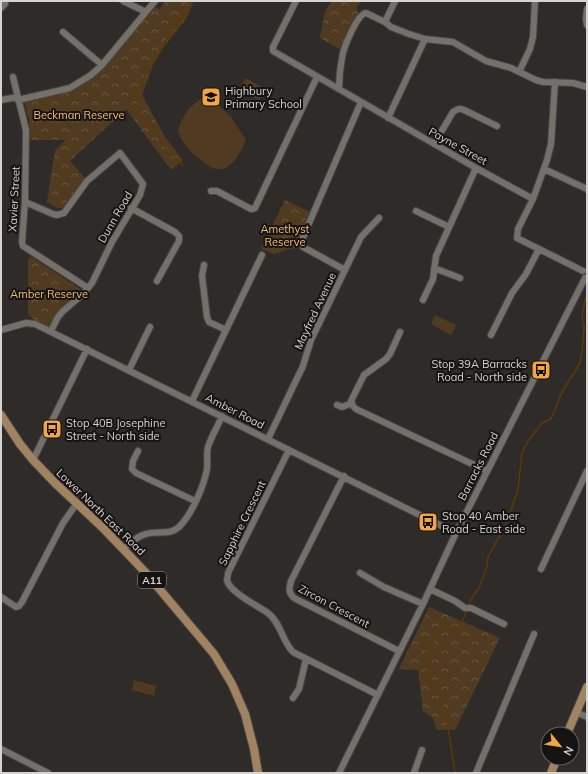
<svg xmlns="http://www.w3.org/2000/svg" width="588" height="774" viewBox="0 0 588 774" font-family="Mulish,sans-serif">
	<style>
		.forest { fill: url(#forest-crowns) }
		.pitch { fill: #503b21 }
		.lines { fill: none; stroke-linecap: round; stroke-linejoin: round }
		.stream { stroke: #5d3a05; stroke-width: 1.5 }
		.minor-casing { stroke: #494643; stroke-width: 8 }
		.major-casing { stroke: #494643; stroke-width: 10 }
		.minor { stroke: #74706c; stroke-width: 6 }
		.major { stroke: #a18361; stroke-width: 8 }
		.labels { text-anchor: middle; stroke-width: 4; stroke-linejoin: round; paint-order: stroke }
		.shield { fill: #151413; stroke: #9c9a98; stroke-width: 1 }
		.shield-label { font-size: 10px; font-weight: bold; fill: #d6d4d1 }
		.poi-label { font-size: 11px; fill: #d6d4d1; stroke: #151413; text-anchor: start }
		.park-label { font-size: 11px; fill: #f8bd78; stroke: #151413 }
		.street-label { font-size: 11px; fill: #d6d4d1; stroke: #151413 }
	</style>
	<defs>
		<pattern id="forest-crowns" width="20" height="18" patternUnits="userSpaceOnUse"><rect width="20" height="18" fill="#503b21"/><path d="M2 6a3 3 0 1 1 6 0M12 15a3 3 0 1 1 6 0" fill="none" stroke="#685640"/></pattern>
	</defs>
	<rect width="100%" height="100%" fill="#2e2b28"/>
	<!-- forest -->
	<path class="forest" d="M166,1H194L186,19L163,48L153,65L142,95L165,137L183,160L171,170L126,109L70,161L85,178L63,208H57L47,202L55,150L66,140H30L29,119L24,101L70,88L99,73L155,7L159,9Z
		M332,1H361L357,7L358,13L346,37L341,50L320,38L325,11Z
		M285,200L312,213L301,242L297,247L274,254L261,249Z
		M30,256L82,290L83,294C70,304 61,323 46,329L32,318L28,314V261Z
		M429,607L500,638L455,730H437L433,718L423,711L418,670L399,669Z"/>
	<!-- pitch -->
	<path class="pitch" d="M246,78L265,89L259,100L239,90Z
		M204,97L211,98L231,117L246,140C242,150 231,172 217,169C210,168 204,162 198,158C189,151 182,142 178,131C184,113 188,107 204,97Z
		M435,315L456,325L451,335L431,324Z
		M134,680L156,686L154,696L132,690Z"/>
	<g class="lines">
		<!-- stream -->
		<path class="stream" d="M183,165L167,149L137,111V89L150,67L182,15L188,1
			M468,606L473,596L480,586L487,566L488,557L505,526L511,510L518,489L522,453L528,441L542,423L551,419L562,392L580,363L582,351L584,327L582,315L585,300L587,296
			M455,773L446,714L427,669V654L437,635L445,629L457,628L462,622L467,609"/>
		<defs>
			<path id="minor" d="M123,1L146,12
				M296,1L273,47V51L476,168L533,199L518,229L517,238L583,271
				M1,8L5,4V1
				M587,9L586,19L587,25
				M385,22L395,1
				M63,32L102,65
				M519,72L530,49L533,37L535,1
				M13,77L26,130L25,202L22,242L23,246L88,288
				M339,89C339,79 340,68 342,58C343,49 357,14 366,13L385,22L391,27L409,34L425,39L453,42L486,61L511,68L536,80L543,82L573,83L587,87
				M1,100L18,97
				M18,100L70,88L91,75L102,65L155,1
				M388,118L425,39
				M434,144L453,112C457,109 459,108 464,110L497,126
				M544,169L587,189
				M211,191H217L251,209L255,208L317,77
				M533,199L547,160L551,144L555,82
				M25,202L53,214L57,215L64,213L87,181L120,153L143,184L140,195L112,242L92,283L83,294L62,312L58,317L51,331
				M131,208L175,232L179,236V241L157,281
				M416,211L449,227
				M204,265L202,276L207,317L209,322L226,330
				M434,268L460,278
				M345,270L303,247L301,242L361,102
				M423,300L433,279L436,256L476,168
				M1,330L26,323L35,324L456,533
				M400,332L390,354L386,359L364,375L351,401L353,406L356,409L487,471
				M491,335L512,293L526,274L539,249
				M129,370L150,327
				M192,401L262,255
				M337,405L342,407L352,403
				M268,439L303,366L311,340L345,270L361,237L379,218
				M289,450L228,573C228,576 227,578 227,580C229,592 258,606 268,613C281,623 282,641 293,652L378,695
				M138,451L133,461L132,469L136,473L195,501
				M33,460L87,349
				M344,476L291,581C289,589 288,592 294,598L399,651
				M123,549C130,543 137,536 146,534C158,530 169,536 179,527C192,514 204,486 207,469C208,462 206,454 208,447C211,437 218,426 222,416
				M541,569L587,471
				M360,573L384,587L423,604
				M430,589L455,601L465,608H471L504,624
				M1,597L16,607L19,606L22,602L63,523L77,503
				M293,698L299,689L306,659
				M576,712L587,717
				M1,749L48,773
				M339,773L423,604L456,533L585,278
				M414,773L422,750
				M476,773L534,634"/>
			<path id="major" d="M1,415L20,444L33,460L55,483L103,528L146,573L214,654L232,684L245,714L254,749L258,773
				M567,734L587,687
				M551,773L557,758"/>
		</defs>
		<!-- minor casing -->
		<use href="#minor" class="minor-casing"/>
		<!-- major casing -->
		<use href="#major" class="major-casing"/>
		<!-- minor -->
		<use href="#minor" class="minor"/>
		<!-- major -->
		<use href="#major" class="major"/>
	</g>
	<!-- icons -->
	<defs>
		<symbol id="school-square" viewBox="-11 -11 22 22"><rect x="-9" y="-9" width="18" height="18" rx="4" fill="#f2a541" stroke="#151413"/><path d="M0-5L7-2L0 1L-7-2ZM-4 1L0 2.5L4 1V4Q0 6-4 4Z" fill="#111"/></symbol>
		<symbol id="bus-square" viewBox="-11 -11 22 22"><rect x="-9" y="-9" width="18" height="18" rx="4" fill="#f2a541" stroke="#151413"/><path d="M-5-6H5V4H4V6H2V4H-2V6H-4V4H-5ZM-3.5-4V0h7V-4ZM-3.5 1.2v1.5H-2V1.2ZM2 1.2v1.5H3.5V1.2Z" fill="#111"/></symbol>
	</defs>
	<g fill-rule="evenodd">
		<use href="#school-square" x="200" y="86" width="22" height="22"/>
		<use href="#bus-square" x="530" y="359" width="22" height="22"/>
		<use href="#bus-square" x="41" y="418" width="22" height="22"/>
		<use href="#bus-square" x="417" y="511" width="22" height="22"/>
	</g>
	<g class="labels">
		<!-- shield labels -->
		<rect class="shield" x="138" y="572" width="28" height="16" rx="3"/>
		<g class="shield-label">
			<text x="152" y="584">A11</text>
		</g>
		<!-- poi labels -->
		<g class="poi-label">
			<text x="225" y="95">Highbury<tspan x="225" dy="13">Primary School</tspan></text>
			<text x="527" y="368" text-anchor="end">Stop 39A Barracks<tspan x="527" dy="13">Road - North side</tspan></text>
			<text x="66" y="427">Stop 40B Josephine<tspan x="66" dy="13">Street - North side</tspan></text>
			<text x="442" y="520">Stop 40 Amber<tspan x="442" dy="13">Road - East side</tspan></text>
		</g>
		<!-- park labels -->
		<g class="park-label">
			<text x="79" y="119">Beckman Reserve</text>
			<text x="285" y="233">Amethyst<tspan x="285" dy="13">Reserve</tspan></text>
			<text x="49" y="298">Amber Reserve</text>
		</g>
		<!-- street labels -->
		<g class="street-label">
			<text transform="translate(458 146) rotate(29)" y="4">Payne Street</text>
			<text transform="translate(14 199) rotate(-87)" y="4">Xavier Street</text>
			<text transform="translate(115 217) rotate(-60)" y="4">Dunn Road</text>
			<text transform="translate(315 311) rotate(-65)" y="4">Mayfred Avenue</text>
			<text transform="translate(235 411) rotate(27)" y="4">Amber Road</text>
			<text transform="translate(478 466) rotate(-63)" y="4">Barracks Road</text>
			<text transform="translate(101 512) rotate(44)" y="4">Lower North East Road</text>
			<text transform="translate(242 523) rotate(-64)" y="4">Sapphire Crescent</text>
			<text transform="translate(334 606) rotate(28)" y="4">Zircon Crescent</text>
		</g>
	</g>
	<!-- border -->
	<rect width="588" height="774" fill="none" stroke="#d6d4d1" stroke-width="4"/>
	<!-- north arrow -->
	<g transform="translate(560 746) rotate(120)"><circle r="19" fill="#151413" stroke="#62615f"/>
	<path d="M0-3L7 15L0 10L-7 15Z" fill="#f2a541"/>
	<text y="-6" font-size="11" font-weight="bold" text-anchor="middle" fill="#d6d4d1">N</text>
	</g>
</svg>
